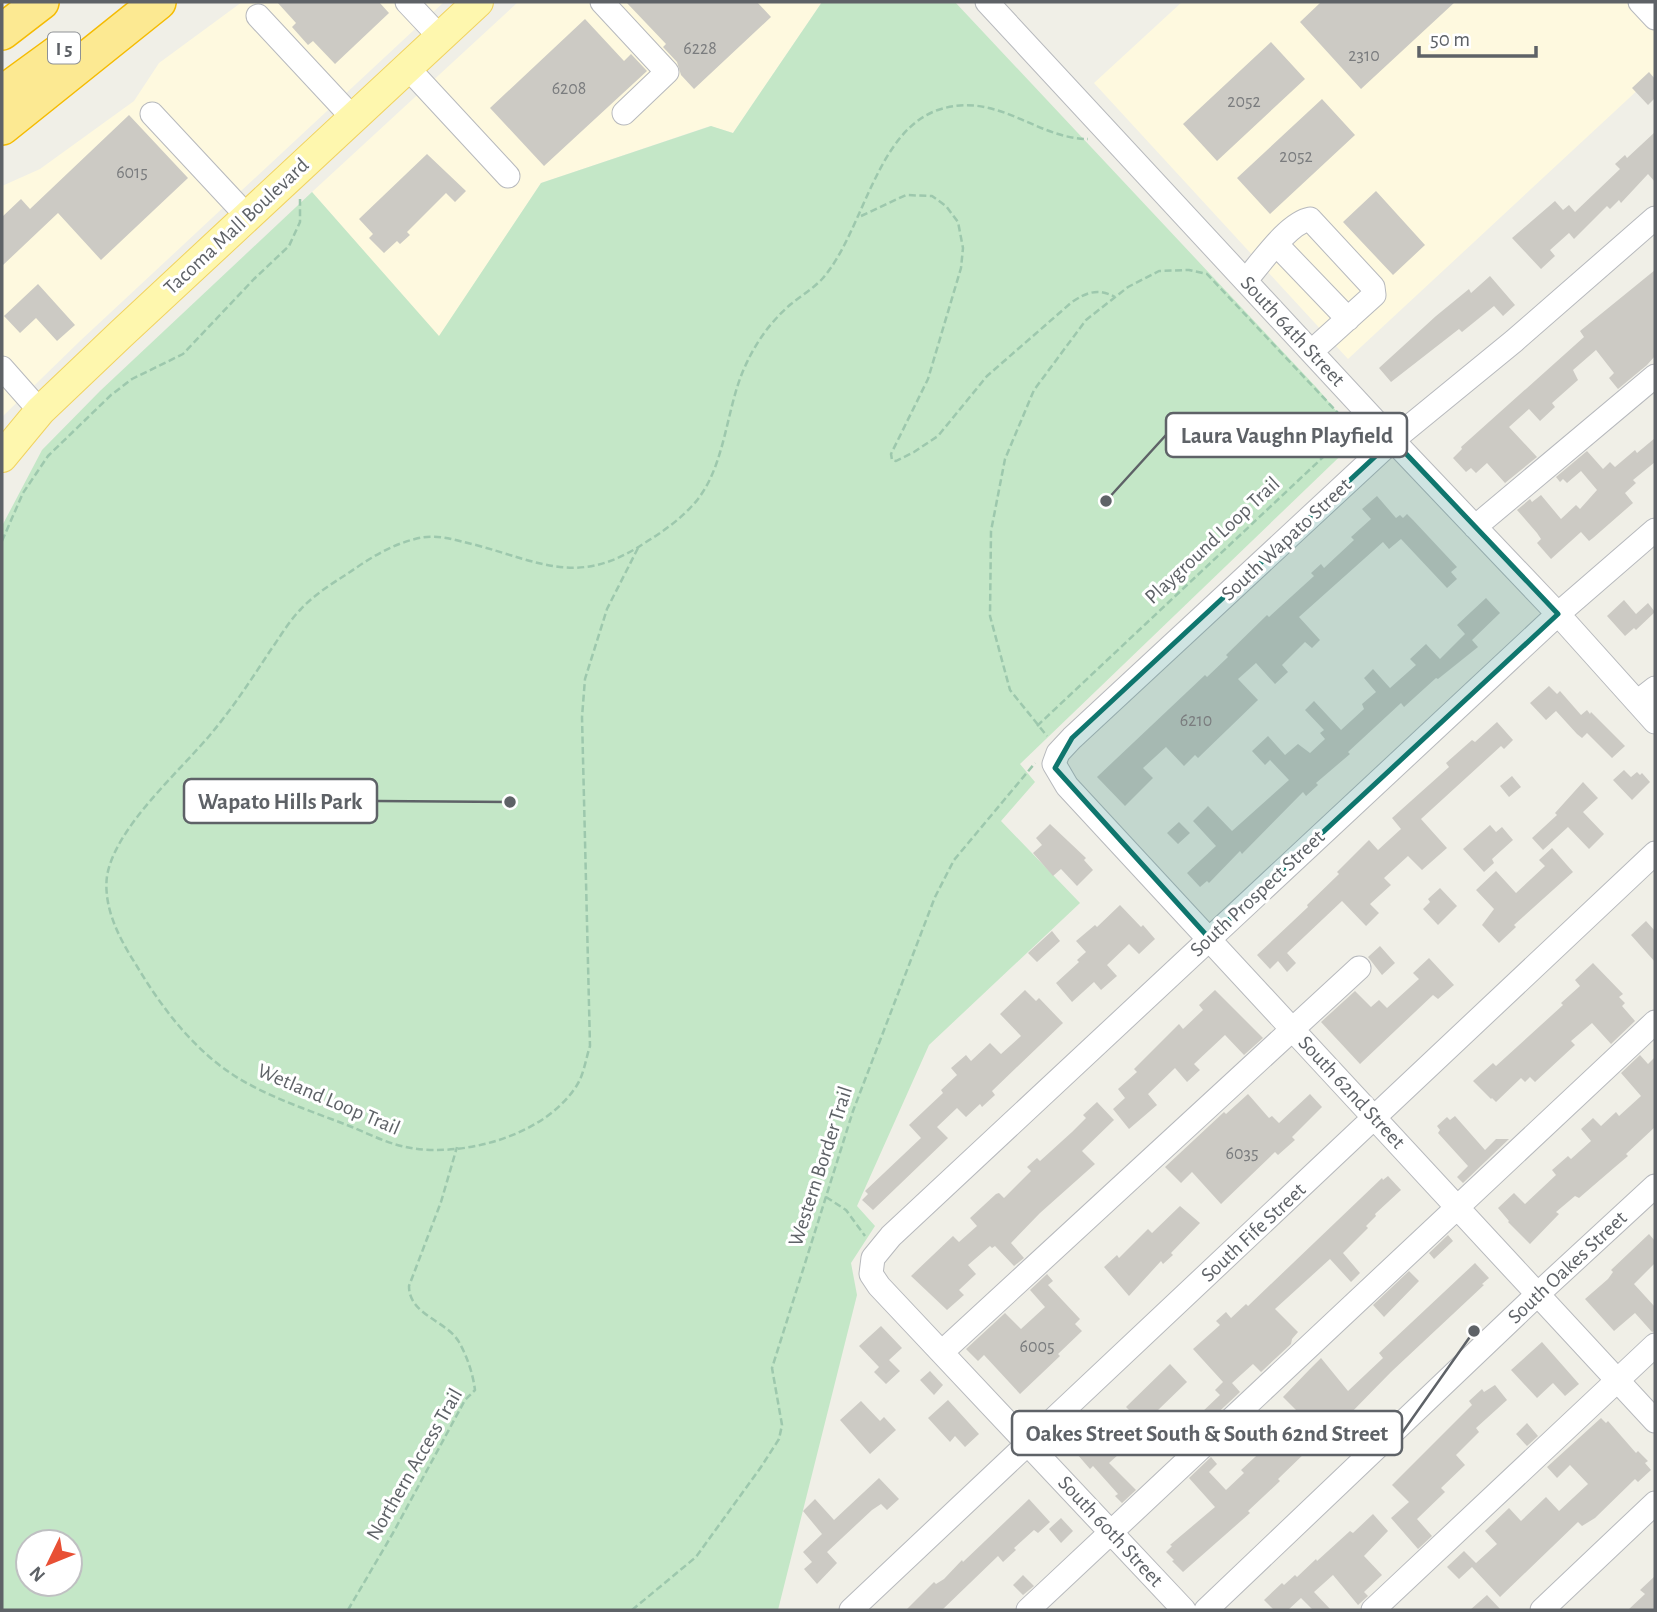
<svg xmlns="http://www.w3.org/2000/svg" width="1657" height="1612" viewBox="0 0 1657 1612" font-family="'Alegreya Sans',sans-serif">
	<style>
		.commercial { fill: #fef9df }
		.green { fill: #c4e7c7; fill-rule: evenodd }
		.building { fill: #cccac4 }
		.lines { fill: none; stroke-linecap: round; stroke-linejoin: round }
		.minor-casing { stroke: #b7b9bd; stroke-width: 25 }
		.major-casing { stroke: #f1d360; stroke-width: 32 }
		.highway-casing { stroke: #f5bb02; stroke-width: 38 }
		.path { stroke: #9dc8ad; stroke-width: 2.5; stroke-dasharray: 7 3.5; stroke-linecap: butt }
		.minor { stroke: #fff; stroke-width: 23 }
		.major { stroke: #fef7ae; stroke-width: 30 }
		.highway { stroke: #fce992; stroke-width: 35 }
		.marked { fill: #0f766e; fill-opacity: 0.2; stroke: #0f766e; stroke-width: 5; stroke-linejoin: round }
		.labels { text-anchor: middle; stroke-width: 6; stroke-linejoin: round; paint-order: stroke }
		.number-label { font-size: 18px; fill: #7a7c7e }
		.shield { fill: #fff; stroke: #8e9195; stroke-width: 2 }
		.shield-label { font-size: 19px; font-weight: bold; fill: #5e6267 }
		.street-label { font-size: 21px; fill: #5e6267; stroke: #fff }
		.leader { fill: none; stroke: #5e6267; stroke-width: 2.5 }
		.callout-dot { fill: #5e6267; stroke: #fff; stroke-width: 2.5 }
		.callout { fill: #fff; stroke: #5e6267; stroke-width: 2.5 }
		.callout-label { font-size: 23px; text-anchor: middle; font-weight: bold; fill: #5e6267 }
	</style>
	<rect width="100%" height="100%" fill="#f0efe7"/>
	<!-- commercial -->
	<path class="commercial" d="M242,2H444L80,341L2,417V186L40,169L134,101L159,63Z
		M518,2H822L733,133L710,126L541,183L439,337L312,192Z
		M1182,2H1655V74L1348,359L1094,83Z"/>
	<!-- green -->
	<path class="green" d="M822,2H955L1317,388L1359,438L1020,764L1035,782L1001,821L1080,903L929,1045L857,1206L875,1226L851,1263L857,1295L778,1610H2V526L42,450L100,391L312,192L439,336L541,183L711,126L733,133ZM28,1542H70V1584H28Z"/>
	<!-- building -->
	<path class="building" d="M277,2H379L389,13L335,64L313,41L308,45L292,27L296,23Z
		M626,2H757L771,17L694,89L681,75L677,62L663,47L666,44Z
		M1321,2H1455L1361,89L1300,22Z
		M585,19L624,61L631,54L647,71L544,166L490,108Z
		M1271,42L1305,79L1217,161L1183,124Z
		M1649,72L1655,79V98L1648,105L1632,88Z
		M1322,99L1355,135L1270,214L1237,178Z
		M129,115L188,178L101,260L58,213L2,266V217L21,199L30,209Z
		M1655,132V182L1648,174L1621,203L1619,200L1610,209L1607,206L1574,239L1569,233L1550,250L1555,256L1541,269L1512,238L1555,201L1563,210L1569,205L1575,212L1620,169L1615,164L1625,155L1627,158Z
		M427,154L466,191L455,202L446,193L407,232L410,235L400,244L397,241L384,253L369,238L373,234L359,219Z
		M1376,191L1425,245L1393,275L1343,222Z
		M1655,270V356L1647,365L1618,389L1609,378L1614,373L1596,350L1573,370L1578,380L1552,403L1555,407L1540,421L1529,409L1509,427L1537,457L1505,483L1487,463L1476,473L1471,468L1466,472L1453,458L1462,449L1461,447L1584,337L1580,331Z
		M1490,276L1515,305L1503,316L1494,306L1462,332L1459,329L1391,382L1379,368L1436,316L1469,289L1471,293Z
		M38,284L75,325L57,341L36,318L20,333L4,316Z
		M1655,438V462L1633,480L1636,483L1625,493L1633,503L1593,538L1589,541L1581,532L1551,559L1537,543L1541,539L1537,533L1517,510L1530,499L1532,502L1541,495L1561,519L1576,505L1580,509L1597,490L1581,471L1567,483L1563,479L1560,482L1556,477L1587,451L1603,469L1610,462L1615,467L1635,450L1637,453Z
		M1377,496L1396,518L1400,515L1403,518L1407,514L1413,520L1457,567L1451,572L1457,579L1447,588L1401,539L1389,549L1383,542L1299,617L1320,640L1312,648L1305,642L1282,665L1288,672L1275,684L1256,663L1238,679L1258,700L1198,758L1195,755L1184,766L1166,747L1143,768L1153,778L1125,806L1097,777L1205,675L1207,677L1228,657L1226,655L1267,615L1269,617L1314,576L1311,573L1321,564L1324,568L1354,540L1351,537L1371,519L1362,509Z
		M1486,598L1500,613L1472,640L1478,647L1438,679L1436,678L1404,707L1401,703L1348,752L1350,754L1316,783L1318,785L1306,796L1303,792L1242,854L1240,851L1209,883L1207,881L1200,887L1187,873L1216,846L1193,821L1208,806L1232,831L1289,780L1270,760L1265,765L1252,751L1268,736L1285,755L1298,744L1310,753L1325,739L1320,733L1324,730L1305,710L1314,701L1341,730L1364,709L1362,704L1376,692L1364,678L1373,669L1390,688L1416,665L1410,659L1426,644L1440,659L1465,634L1457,625Z
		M1624,600L1636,614L1648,603L1655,612L1636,630L1634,628L1625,636L1607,616Z
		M1549,686L1557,694L1560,691L1581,715L1587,710L1590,714L1591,712L1625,746L1612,758L1587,733L1582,738L1577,734L1556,711L1546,720L1530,703Z
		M1497,722L1513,740L1504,749L1501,746L1421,819L1447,848L1422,870L1408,856L1384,878L1391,885L1370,904L1379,913L1366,926L1342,901L1287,953L1296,963L1287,972L1278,961L1270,969L1257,955L1308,907L1307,905L1339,874L1337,872L1369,840L1378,850L1401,829L1392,818L1449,767L1446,763L1472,740L1475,742Z
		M1624,770L1631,777L1637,772L1640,775L1642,773L1650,782L1632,800L1613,780Z
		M1512,776L1521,787L1509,797L1500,786Z
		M1583,782L1598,798L1583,812L1604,834L1589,849L1568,827L1543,850L1532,838L1557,815L1555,813Z
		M1179,822L1190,833L1178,844L1167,833Z
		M1050,824L1086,858L1084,860L1093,870L1077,886L1061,869L1053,876L1033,853L1042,845L1036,838Z
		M1490,825L1496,832L1502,827L1513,840L1492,859L1494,863L1484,872L1463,849Z
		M1552,848L1573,872L1514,925L1516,927L1499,943L1482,925L1494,909L1476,890L1496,871L1516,893L1545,866L1539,860Z
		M1440,888L1457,906L1438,925L1423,909L1430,902L1428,899Z
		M1120,905L1141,927L1143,925L1155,939L1139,954L1129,944L1107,965L1117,976L1101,990L1094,982L1072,1002L1056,983L1079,962L1077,960L1086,952L1076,941L1095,925L1097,927Z
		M1646,921L1655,931V962L1631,935Z
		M1052,931L1060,941L1037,962L1028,953Z
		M1380,946L1395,963L1382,975L1368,957Z
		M1429,958L1454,985L1438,999L1433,995L1360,1064L1321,1022L1355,991L1371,1007L1379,1000L1387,1008L1419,979L1413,973Z
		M1593,963L1623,994L1619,997L1625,1003L1622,1006L1635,1021L1611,1044L1592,1023L1571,1041L1575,1045L1535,1082L1530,1077L1525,1082L1521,1078L1496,1102L1492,1098L1491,1099L1473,1081L1493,1063L1496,1066L1563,1005L1561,1003L1580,986L1575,980Z
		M1025,990L1036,1001L1039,998L1063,1023L992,1091L995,1095L982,1107L980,1104L966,1117L957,1108L937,1127L948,1138L873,1210L862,1200L868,1194L865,1191L921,1138L909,1125L943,1093L941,1090L957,1075L951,1068L966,1055L971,1061L990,1043L1001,1054L1021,1036L1000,1014Z
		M1215,990L1263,1038L1244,1055L1225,1035L1194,1064L1200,1070L1187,1082L1175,1068L1148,1094L1157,1105L1129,1129L1113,1109L1125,1098L1118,1089L1137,1072L1134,1069L1179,1024L1183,1029L1203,1010L1199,1005Z
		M1640,1055L1648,1064L1655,1057V1127L1626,1154L1628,1156L1615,1167L1579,1198L1575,1196L1556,1212L1559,1214L1530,1244L1508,1222L1509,1221L1498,1208L1514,1193L1525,1204L1556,1175L1552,1170L1568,1156L1571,1159L1591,1141L1581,1129L1593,1118L1601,1126L1616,1112L1619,1116L1641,1096L1621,1073Z
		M1248,1094L1269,1118L1272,1116L1279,1123L1310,1094L1322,1107L1292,1137L1295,1140L1278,1155L1275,1152L1221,1204L1192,1172L1181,1183L1165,1167L1224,1112L1226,1114Z
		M1097,1102L1114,1120L1082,1151L1095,1164L1040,1213L1011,1243L1024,1258L1014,1266L995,1246L992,1248L990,1246L968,1265L976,1274L959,1290L964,1295L947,1310L911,1276L953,1236L959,1242L977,1226L970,1218L996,1194L999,1193L1004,1198L1031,1171L1027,1167L1037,1158L1040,1161L1072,1132L1086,1118L1083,1115Z
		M1455,1116L1485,1150L1496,1139H1509L1463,1183L1457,1177L1468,1166L1438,1133L1440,1130L1437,1126L1447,1117L1450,1120Z
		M1388,1176L1401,1190L1375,1214L1376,1216L1366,1226L1368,1228L1343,1253L1360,1273L1351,1282L1330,1259L1275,1309L1298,1332L1292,1339L1291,1344L1261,1372L1253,1364L1232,1383L1240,1392L1209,1421L1201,1413L1220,1395L1215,1390L1223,1382L1193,1349L1220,1325L1216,1321L1226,1312L1231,1318L1246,1304L1248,1306L1382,1178L1383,1180Z
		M1180,1206L1200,1223L1171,1253L1173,1255L1163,1264L1161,1261L1129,1296L1104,1267L1117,1255L1119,1258L1148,1229L1152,1233Z
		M1649,1234L1655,1241V1263L1634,1284L1655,1307V1331L1652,1332L1635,1313L1614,1331L1585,1299L1608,1279L1613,1272L1611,1270Z
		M1448,1235L1453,1241L1434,1259L1429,1253Z
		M1475,1263L1489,1278L1482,1284L1484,1285L1391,1372L1346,1418L1339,1411L1319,1430L1327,1438L1322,1443L1324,1446L1315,1455L1308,1450L1278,1479L1280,1481L1248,1511L1250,1513L1183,1572L1172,1561L1174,1560L1166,1552L1172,1546L1170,1545L1215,1507L1189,1478L1211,1457L1217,1464L1209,1472L1226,1490L1244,1473L1241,1470L1282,1432L1287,1438L1306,1420L1283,1397L1310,1369L1321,1358L1348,1391L1383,1358L1379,1353Z
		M1409,1271L1419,1281L1384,1317L1373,1305Z
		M1047,1274L1053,1281L1048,1285L1080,1319L1075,1324L1082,1331L1058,1354L1060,1356L1020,1394L984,1355L978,1361L966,1349L1005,1313L1021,1329L1045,1307L1030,1290Z
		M881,1326L902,1348L889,1360L900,1371L886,1384L874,1372L879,1367L859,1346Z
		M1542,1342L1579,1384L1565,1396L1553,1383L1537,1398L1511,1370Z
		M1170,1364L1187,1382L1157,1411L1161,1415L1158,1417L1185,1444L1173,1455L1155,1438L1136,1456L1128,1446L1109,1463L1136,1490L1122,1503L1115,1496L1118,1494L1093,1466L1090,1469L1077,1454L1095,1438L1096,1440L1129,1410L1126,1407Z
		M930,1371L943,1385L934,1395L920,1380Z
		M1495,1385L1507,1400L1476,1428L1479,1432L1456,1455L1465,1465L1441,1488L1445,1492L1417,1519L1432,1536L1418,1549L1391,1518L1409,1502L1392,1485L1472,1405L1469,1401L1482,1389L1484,1392Z
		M948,1400L979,1434L965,1447L955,1436L950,1442L928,1418Z
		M861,1401L880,1421L884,1417L896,1430L870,1454L840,1420Z
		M1601,1418L1606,1423L1608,1421L1636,1453L1638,1451L1648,1461L1645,1463L1651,1470L1638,1482L1635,1479L1595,1518L1582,1526L1578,1522L1500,1597L1472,1567L1459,1579L1447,1567L1464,1551L1476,1563L1497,1544L1485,1531L1509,1508L1521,1521L1546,1497L1559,1511L1588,1484L1570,1465L1557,1478L1547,1467Z
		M1527,1423L1538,1436L1527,1446L1516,1434Z
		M879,1478L899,1499L887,1510L881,1504L872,1510L827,1552L837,1563L817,1584L804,1569L812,1562L803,1552L822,1534L803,1511L815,1499L834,1520Z
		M1029,1499L1050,1522L1038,1533L1034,1530L1014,1548L1016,1550L1003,1562L998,1556L942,1610H906L934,1582L936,1584L944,1579L962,1560L963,1562Z
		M1373,1514L1388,1531L1364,1556L1382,1575L1364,1592L1368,1596L1358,1605L1333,1575L1314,1592L1331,1610H1313L1301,1598L1288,1610H1274L1264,1600L1282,1583L1284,1585L1295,1575L1297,1577L1316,1559L1317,1561L1350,1531L1353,1533Z
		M1061,1518L1073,1531L1061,1543L1049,1529Z
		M1023,1575L1034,1586L1023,1595L1013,1585Z
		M1655,1576V1610H1628L1645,1594L1640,1590Z
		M1487,1595L1501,1610H1470Z"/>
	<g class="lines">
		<defs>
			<path id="minor" d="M407,2L440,37
				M602,2L667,72L624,113
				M987,2L1404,452L1558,614L1655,722
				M1640,2L1655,18
				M258,16L353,118
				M407,67L508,176
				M152,114L247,216
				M1655,218L1514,341L1393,440L1072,738L1058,753L1054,764L1067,786L1655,1421
				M1277,245L1348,319
				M1246,280C1261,263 1288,223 1310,219L1373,287L1374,295L1312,351
				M2,368L40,411
				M1475,527L1655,376
				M1637,702L1655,688
				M942,1352L1359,968
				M851,1610L1655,853
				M1028,1610L1655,1022
				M1184,1610L879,1286L871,1274L873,1258L891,1236L1558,614L1655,530
				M1206,1610L1539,1293L1655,1186
				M1373,1610L1655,1345
				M1542,1610L1655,1503"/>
			<path id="major" d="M2,457L40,411L121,334L478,2"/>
			<path id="highway" d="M2,32L41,2
				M2,94L61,51
				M2,127L158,2"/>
		</defs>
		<!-- minor casing -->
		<use href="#minor" class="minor-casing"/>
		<!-- major casing -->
		<use href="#major" class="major-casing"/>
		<!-- highway casing -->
		<use href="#highway" class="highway-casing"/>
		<!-- path -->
		<path class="path" d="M861,216L906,195L932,196L946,206L958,222L963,248L961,268L928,379L891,454L892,460L896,461L914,452L938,436L987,376L1072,302C1087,292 1098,288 1115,297
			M2,541L23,493L48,456L111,395L132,379L183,354L254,279L289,246L300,222V199
			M638,548L607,609L585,679L582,717L590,1046C586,1058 584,1074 577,1085C546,1135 466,1157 411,1148C391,1145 371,1135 352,1127C314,1112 273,1099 238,1078C194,1051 161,1007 135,963C119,938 103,907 107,876C115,828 178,773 210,735C232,709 251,680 270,651C280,637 289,621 301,609C315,594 333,583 350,572C370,558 391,545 415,539C437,533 454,540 476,545C542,563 579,586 643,544C661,533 678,521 692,506C725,471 725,414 743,371C754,345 769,323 791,304C801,296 814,288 823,278C863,232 876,131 938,110C997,90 1036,139 1088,139
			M1037,726L1353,429L1207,274L1189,270L1159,271L1128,287L1086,320L1034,390L1005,459L991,531L990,616L1010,690L1047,736
			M826,1197L846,1210L865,1236
			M348,1610L393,1533L465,1400L475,1390C473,1374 467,1356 459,1342C446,1320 409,1315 409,1286L441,1202L457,1147
			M632,1610L696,1557L761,1467L779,1439L782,1425L772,1368L853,1111L935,897L954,860L1035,763"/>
		<!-- minor -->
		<use href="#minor" class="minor"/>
		<!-- major -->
		<use href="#major" class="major"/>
		<!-- highway -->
		<use href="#highway" class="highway"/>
	</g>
	<!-- marked area -->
	<path class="marked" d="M1393,440L1558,614L1209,938L1055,768L1072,738Z"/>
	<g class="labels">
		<!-- number labels -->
		<g class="number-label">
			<text x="700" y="54">6228</text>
			<text x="1364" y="61">2310</text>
			<text x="569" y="94">6208</text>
			<text x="1244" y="107">2052</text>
			<text x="1296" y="162">2052</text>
			<text x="132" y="178">6015</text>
			<text x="1196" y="726">6210</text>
			<text x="1242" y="1159">6035</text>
			<text x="1037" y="1352">6005</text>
		</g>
		<!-- shield labels -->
		<rect class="shield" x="48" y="32.5" width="32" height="31" rx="5"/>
		<g class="shield-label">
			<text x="64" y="55">I 5</text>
		</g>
		<!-- street labels -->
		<g class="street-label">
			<text transform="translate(236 226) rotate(-43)" y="7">Tacoma Mall Boulevard</text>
			<text transform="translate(1293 331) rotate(47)" y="7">South 64th Street</text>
			<text transform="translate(1286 539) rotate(-43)" y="7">South Wapato Street</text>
			<text transform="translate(1212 540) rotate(-43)" y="7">Playground Loop Trail</text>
			<text transform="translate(1257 893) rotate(-43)" y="7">South Prospect Street</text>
			<text transform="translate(1352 1092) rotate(47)" y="7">South 62nd Street</text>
			<text transform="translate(329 1099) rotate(23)" y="7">Wetland Loop Trail</text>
			<text transform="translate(820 1166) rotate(-72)" y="7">Western Border Trail</text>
			<text transform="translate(1253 1232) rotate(-43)" y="7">South Fife Street</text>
			<text transform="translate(1567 1267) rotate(-43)" y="7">South Oakes Street</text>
			<text transform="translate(414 1464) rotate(-60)" y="7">Northern Access Trail</text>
			<text transform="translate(1111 1531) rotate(47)" y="7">South 60th Street</text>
		</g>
	</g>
	<!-- callouts -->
	<path class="leader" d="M1106 501L1166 435M510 802L377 801M1474 1331L1402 1433"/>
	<g class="callout-dot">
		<circle cx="1106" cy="501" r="7"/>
		<circle cx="510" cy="802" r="7"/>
		<circle cx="1474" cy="1331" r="7"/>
	</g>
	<g class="callout">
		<rect x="1166" y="413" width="241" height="44" rx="7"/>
		<rect x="184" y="779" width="193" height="44" rx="7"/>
		<rect x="1012" y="1411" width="390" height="44" rx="7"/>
	</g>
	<g class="callout-label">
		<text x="1287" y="443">Laura Vaughn Playfield</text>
		<text x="280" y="809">Wapato Hills Park</text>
		<text x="1207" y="1441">Oakes Street South &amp; South 62nd Street</text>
	</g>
	<!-- border -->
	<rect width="1657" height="1612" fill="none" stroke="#5e6267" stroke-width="7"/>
	<!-- north arrow -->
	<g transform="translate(49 1563) rotate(227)"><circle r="33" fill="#ffffff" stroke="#bfc0c2" stroke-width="2"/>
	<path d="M0-5L12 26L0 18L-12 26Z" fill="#e85035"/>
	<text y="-10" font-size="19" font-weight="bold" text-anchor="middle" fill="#5e6267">N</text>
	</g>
	<!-- scale -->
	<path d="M1419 46v10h117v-10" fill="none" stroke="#5e6267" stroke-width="3.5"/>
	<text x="1430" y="46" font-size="21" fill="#5e6267" stroke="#ffffff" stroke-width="5" paint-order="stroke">50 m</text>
</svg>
